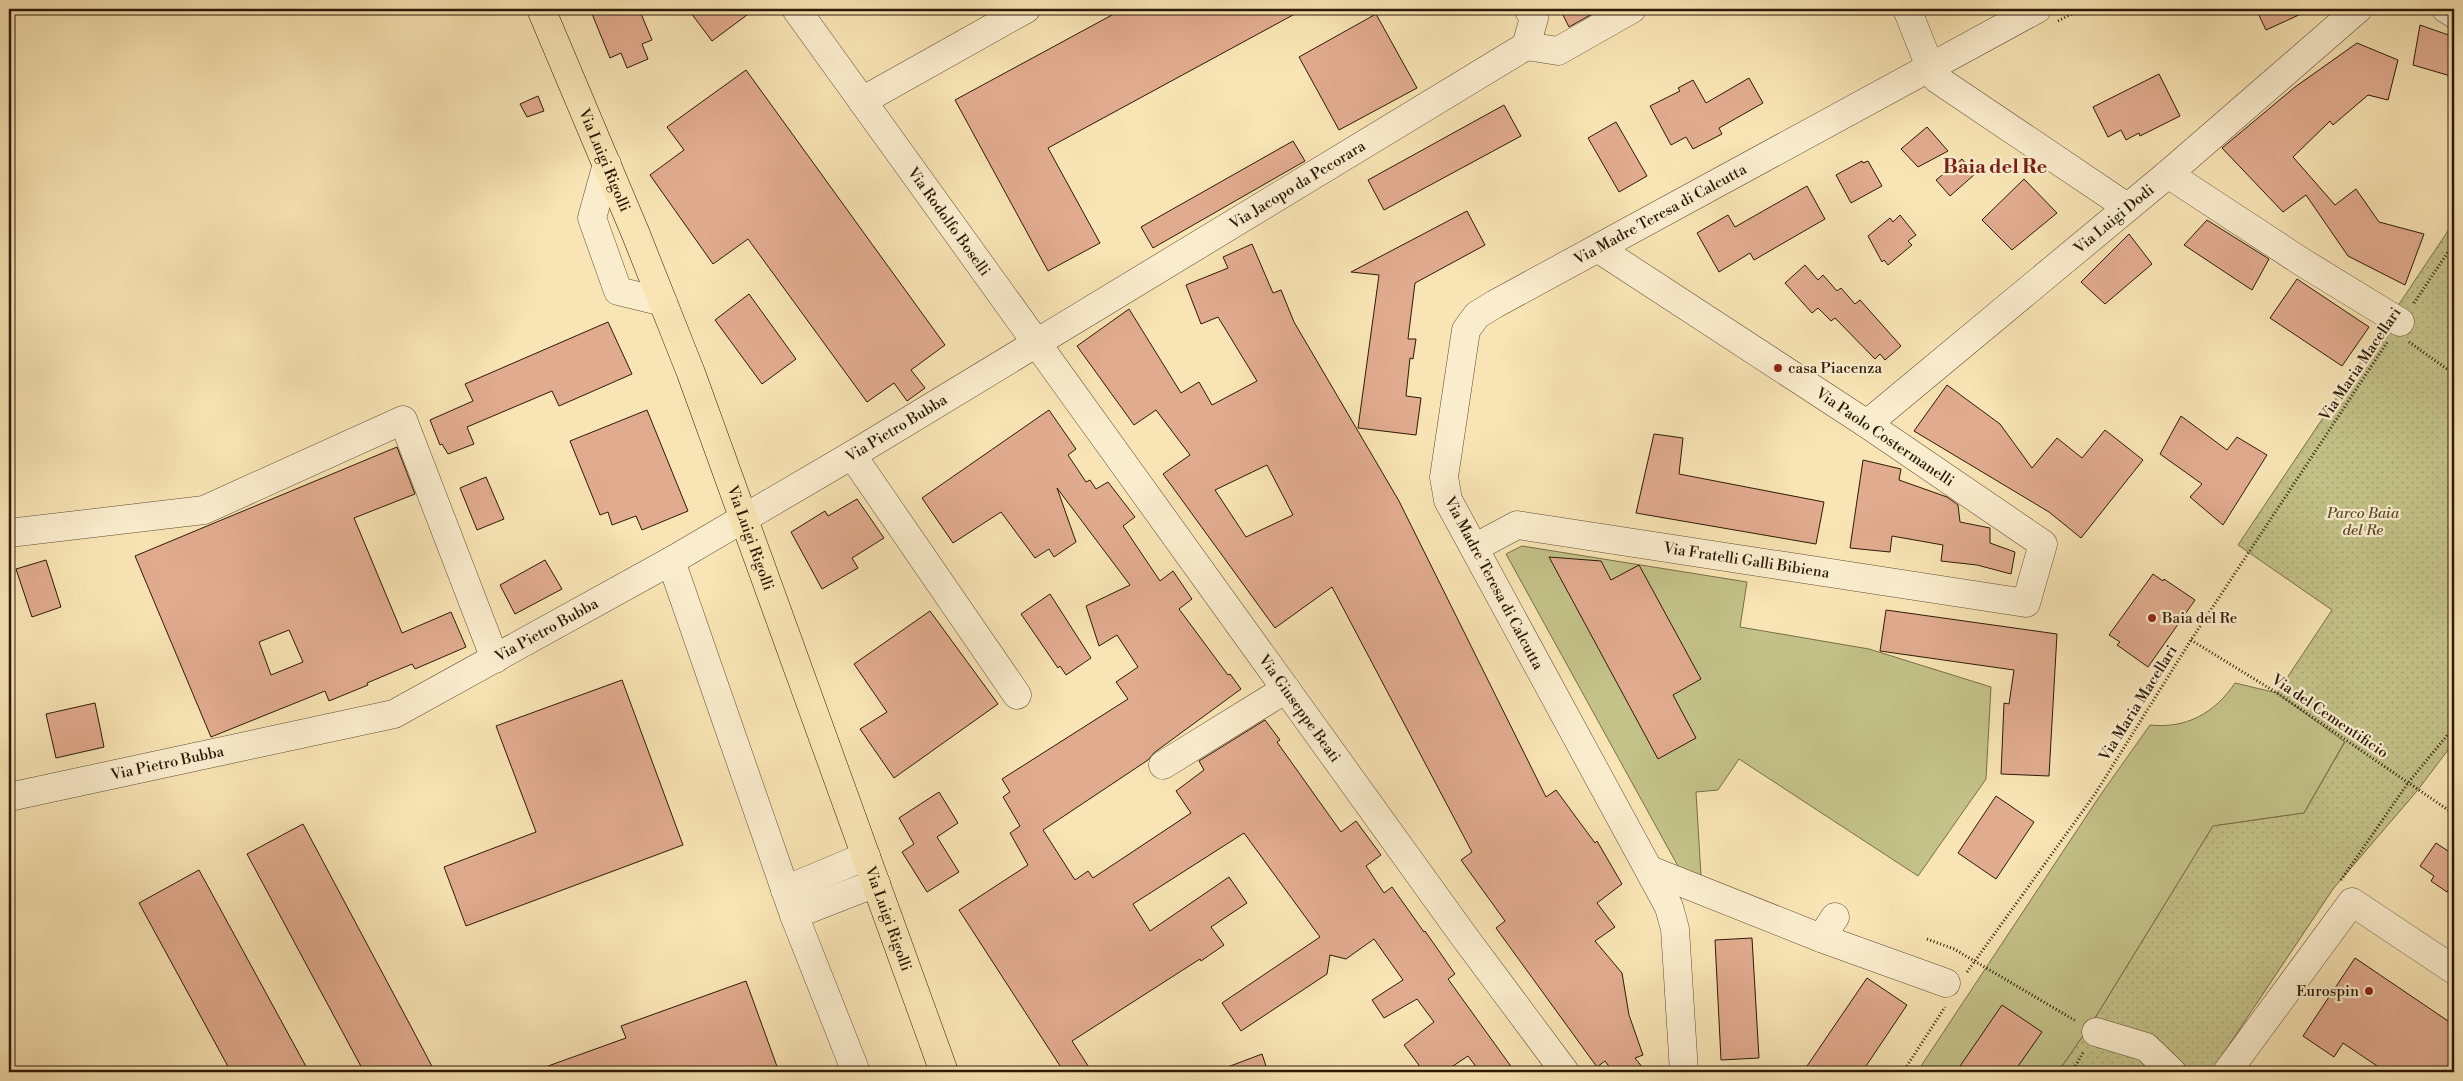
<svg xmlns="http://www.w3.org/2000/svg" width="2463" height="1081" viewBox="0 0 2463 1081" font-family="'Libre Bodoni',serif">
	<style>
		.grass { fill: #c3c289; stroke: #786e48 }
		.park { fill: url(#park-dots); stroke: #786e48 }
		.building { fill: #e1ab8f; stroke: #2d1906; fill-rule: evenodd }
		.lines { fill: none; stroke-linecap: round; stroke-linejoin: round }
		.minor-casing { stroke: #604c32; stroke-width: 29 }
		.major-casing { stroke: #2d1906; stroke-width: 29 }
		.path { stroke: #2d1906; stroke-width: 3; stroke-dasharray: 1 2.5; stroke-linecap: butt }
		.minor { stroke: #faedce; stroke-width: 28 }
		.major { stroke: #f8e4b4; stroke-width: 28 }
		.poi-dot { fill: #8f2418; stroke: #faedce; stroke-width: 2 }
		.labels { text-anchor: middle; stroke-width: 4.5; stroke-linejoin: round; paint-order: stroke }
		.street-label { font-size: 15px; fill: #2d1906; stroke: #faedce }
		.poi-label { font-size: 15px; fill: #2d1906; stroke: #faedce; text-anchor: start }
		.park-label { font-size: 15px; font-style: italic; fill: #5a4c2d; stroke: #faedce }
		.district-label { font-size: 20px; font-weight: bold; fill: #7a1f14; stroke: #faedce }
	</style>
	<defs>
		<pattern id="park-dots" width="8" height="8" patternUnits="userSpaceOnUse" patternTransform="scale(1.25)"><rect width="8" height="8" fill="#c3c289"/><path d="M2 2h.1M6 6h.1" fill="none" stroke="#a8a675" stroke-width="1.8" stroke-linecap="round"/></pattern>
	</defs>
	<rect width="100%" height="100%" fill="#f8e4b4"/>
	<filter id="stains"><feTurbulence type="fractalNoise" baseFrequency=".004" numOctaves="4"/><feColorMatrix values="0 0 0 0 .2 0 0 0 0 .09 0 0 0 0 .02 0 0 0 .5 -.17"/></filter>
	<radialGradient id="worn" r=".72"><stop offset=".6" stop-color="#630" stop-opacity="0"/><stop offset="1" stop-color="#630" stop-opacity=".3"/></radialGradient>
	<!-- grass -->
	<path class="grass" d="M1522,546L1747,582L1740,627L1869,649L1991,687L1986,779L1918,876L1739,759L1718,790L1696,792L1701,876L1679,868L1506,554Z
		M2235,683L2277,693L2345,741L2304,813L2213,826L2092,1023L2058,1072H1917L2099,797L2150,725C2186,729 2215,713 2235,683Z"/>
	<!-- park -->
	<path class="park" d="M2454,222V742L2417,791L2333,889L2211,1072H2058L2092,1023L2213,826L2304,813L2345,742L2277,693L2332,610L2238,545Z"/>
	<!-- building -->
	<path class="building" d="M590,9H639L652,40L642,44L648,59L627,68L621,53L610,58Z
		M688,9H755L712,41Z
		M1123,9H1304L1048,148L1100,243L1048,271L955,100Z
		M1560,9H1601L1569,27Z
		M2256,9H2312L2266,30Z
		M1376,14L1417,88L1339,130L1299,57Z
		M2420,25L2454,37V77L2413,65Z
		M2357,43L2398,60L2388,100L2368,95L2333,125L2330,121L2293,157L2335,205L2356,189L2379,222L2424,234L2405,285L2348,256L2306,195L2283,212L2222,148L2295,87Z
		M746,70L945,345L911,370L925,388L907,401L894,383L867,402L748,239L713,264L650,175L684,150L667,127Z
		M2159,74L2180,116L2140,136L2139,133L2126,140L2121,130L2108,137L2093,107Z
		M1749,78L1763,103L1719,128L1722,134L1693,149L1686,137L1671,145L1650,106L1680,91L1678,88L1693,80L1706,103Z
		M538,96L544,111L527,117L520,104Z
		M1504,105L1521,136L1384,210L1368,180Z
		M1616,122L1647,176L1619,192L1588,138Z
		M1927,127L1948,151L1918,167L1901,149Z
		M1293,141L1305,161L1153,248L1141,227Z
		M1962,159L1975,174L1950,196L1936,180Z
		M1862,161L1863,163L1868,161L1882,186L1851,203L1836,175Z
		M2024,179L2057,213L2012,250L1982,220Z
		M1807,186L1825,219L1754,260L1750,253L1719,272L1697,233L1728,215L1735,227Z
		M1467,211L1485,245L1415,283L1408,339H1416L1413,359L1410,358L1406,396L1421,398L1416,435L1358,428L1379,275L1351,272Z
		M1900,215L1916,235L1908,241L1912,245L1888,265L1884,260L1882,262L1868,236L1890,218L1893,222Z
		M2207,220L2269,259L2252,290L2184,245Z
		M2129,234L2152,264L2105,304L2081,282Z
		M1252,244L1273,293L1281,290L1294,322L1399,501L1546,797L1556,790L1595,843L1597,841L1622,884L1597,903L1615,927L1595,941L1622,973L1629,1015L1643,1055L1635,1058L1646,1072H1613L1605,1061L1597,1067L1496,928L1505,921L1461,860L1472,852L1332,587L1275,628L1163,474L1190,455L1156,410L1134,425L1077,346L1129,309L1181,393L1199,382L1212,405L1257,381L1218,317L1201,324L1186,285L1228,268L1223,257ZM1267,465L1293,515L1246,537L1215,490Z
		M1805,265L1818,280L1823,275L1837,291L1841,288L1855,304L1860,300L1901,346L1885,360L1880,354L1875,359L1835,318L1831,321L1818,308L1812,313L1785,283Z
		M2297,279L2369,327L2342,366L2270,318Z
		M749,294L796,359L762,384L715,320Z
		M608,322L632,374L559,406L552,391L467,427L474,444L448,454L442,444L440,445L430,420L473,401L465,384Z
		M1947,385L2000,424L2032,468L2057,438L2082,458L2105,430L2143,460L2081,538L2049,512L1914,431Z
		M647,410L688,511L642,530L636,516L612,525L608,512L600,515L570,441Z
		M1049,410L1076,449L1068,455L1086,482L1090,480L1096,489L1108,482L1135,517L1123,526L1160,581L1173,571L1192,599L1179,609L1228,675L1230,674L1241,689L1155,752L1148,760L1043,830L1075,880L1088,871L1093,878L1191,813L1176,791L1204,770L1199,761L1265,720L1280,740L1277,742L1341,832L1356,821L1381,855L1366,866L1384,893L1392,887L1424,932L1425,931L1455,974L1448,979L1515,1072H1480L1468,1056L1444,1072H1424L1404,1045L1434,1022L1417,999L1384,1018L1372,1000L1403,980L1374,939L1346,959L1330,955L1327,974L1241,1031L1222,1003L1320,937L1244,833L1133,904L1150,931L1229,877L1247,903L1211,927L1224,945L1201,961L1200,959L1072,1041L1092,1072H1064L959,910L1028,865L1010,833L1020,826L1003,797L1010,792L1002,779L1128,699L1116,682L1138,667L1117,635L1099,646L1086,606L1130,585L1057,488L1076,542L1054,557L1049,549L1035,558L1001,512L953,543L922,498Z
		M2181,416L2227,450L2237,437L2267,455L2223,525L2190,497L2202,484L2160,454Z
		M1654,434L1683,438L1679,474L1824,502L1816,544L1636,513Z
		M397,447L415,494L354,518L402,633L451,612L466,647L415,669L412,664L367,683L368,685L329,701L325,691L211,737L135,556ZM289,630L303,662L271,675L259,642Z
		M1863,460L1901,469L1899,480L1947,497L1958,505L1960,522L1990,528V543L2015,552L2011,574L1977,565L1941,561L1943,545L1892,536L1890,552L1850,548Z
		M486,477L504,519L477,530L460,488Z
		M857,499L884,538L852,558L858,568L822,589L791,532L825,511L828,516Z
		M1549,557L1601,561L1611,580L1639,565L1701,679L1673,695L1696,738L1658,759Z
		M46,560L61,607L32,617L16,569Z
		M545,560L562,589L515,614L500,585Z
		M2153,574L2163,581L2164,579L2195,600L2148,667L2117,645L2120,642L2109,635Z
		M1050,594L1091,658L1066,675L1060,666L1058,668L1021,614Z
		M1886,610L2057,634L2049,776L2001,774L2004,703L2009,704L2014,670L1880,651Z
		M930,611L998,704L894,778L860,729L887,712L854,664Z
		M622,680L683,845L466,926L444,867L536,832L496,726Z
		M95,703L104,747L56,758L46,714Z
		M939,792L958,823L937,837L959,872L927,892L902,852L914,844L899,818Z
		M1996,796L2034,822L1996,879L1958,853Z
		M303,824L408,1021L435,1072H364L247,854Z
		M2436,843L2454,855V882L2447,892L2431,881L2434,876L2420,866Z
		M199,870L309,1072H231L139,903Z
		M1752,938L1759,1058L1721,1060L1715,940Z
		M2355,958L2454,1025V1072H2386L2343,1043L2334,1057L2303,1036Z
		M1867,978L1907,1005L1862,1072H1803Z
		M746,981L779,1072H538L537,1070L626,1038L621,1026Z
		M2002,1005L2042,1032L2014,1072H1956Z
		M1262,1054L1268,1072H1217V1071Z"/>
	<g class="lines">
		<defs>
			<g id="minor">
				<path id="s1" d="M796,9L1463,935L1565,1072"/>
				<path d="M1907,9L1930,67L1937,79L2127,207"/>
				<path d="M2446,9L2454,14"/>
				<path d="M1526,46L1558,51L1632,9"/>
				<path d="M862,101L1026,9"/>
				<path d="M607,164L592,218L618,291L663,302"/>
				<path d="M2168,174L2302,262L2400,322"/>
				<path id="s2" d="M1867,424L2168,174L2358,9"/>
				<path d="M852,455L1017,695"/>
				<path d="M9,533L204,510L403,420L495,659"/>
				<path id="s3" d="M1474,548L1517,525L2026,603L2043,544L1867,424L1599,249"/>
				<path d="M671,561L794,915L856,1072"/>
				<path d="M1163,765L1286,689"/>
				<path id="s4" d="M9,797L394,714L671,561L852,455L1526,46L1534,18L1528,9"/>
				<path d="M1650,870L1821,938L1946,983"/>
				<path d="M785,890L866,856"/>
				<path d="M794,915L876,883"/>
				<path d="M1821,938L1835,917"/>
				<path d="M2096,1032L2146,1047L2172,1072"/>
				<path id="s5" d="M1684,1072L1675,929L1669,907L1448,500L1444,477L1466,330L1477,315L1495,304L2037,9"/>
				<path d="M2227,1072L2352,902L2454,970"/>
			</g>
			<g id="major">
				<path id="s6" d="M541,9L635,232L691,373L944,1072"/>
			</g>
		</defs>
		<!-- minor casing -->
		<use href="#minor" class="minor-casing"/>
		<!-- major casing -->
		<use href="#major" class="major-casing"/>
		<!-- path -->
		<path class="path" d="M2058,21L2081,9
			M2414,303L2454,243
			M2409,342L2454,374
			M2191,640L2277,693L2454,814
			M2341,880L2408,783L2454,727
			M1927,939L1954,949L2076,1021
			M1967,972L2095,794L2191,640L2388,341
			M1903,1072L1945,1007
			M2072,1072L2084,1051"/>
		<!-- minor -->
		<use href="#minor" class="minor"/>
		<!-- major -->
		<use href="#major" class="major"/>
	</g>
	<!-- markers -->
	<g class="poi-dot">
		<circle cx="1778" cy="368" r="5"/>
		<circle cx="2152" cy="618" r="5"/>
		<circle cx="2369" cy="991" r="5"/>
	</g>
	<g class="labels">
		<!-- street labels -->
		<g class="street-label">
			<text dy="5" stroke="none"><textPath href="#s6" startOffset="164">Via Luigi Rigolli</textPath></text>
			<text dy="5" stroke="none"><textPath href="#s4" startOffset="1441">Via Jacopo da Pecorara</textPath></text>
			<text dy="5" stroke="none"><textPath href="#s5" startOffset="1029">Via Madre Teresa di Calcutta</textPath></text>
			<text dy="5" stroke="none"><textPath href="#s2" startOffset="321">Via Luigi Dodi</textPath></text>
			<text dy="5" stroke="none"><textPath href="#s1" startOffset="262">Via Rodolfo Boselli</textPath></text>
			<text transform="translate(2360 364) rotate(-56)" y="5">Via Maria Macellari</text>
			<text dy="5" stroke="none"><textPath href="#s4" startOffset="972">Via Pietro Bubba</textPath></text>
			<text transform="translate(1885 437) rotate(34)" y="5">Via Paolo Costermanelli</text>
			<text dy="5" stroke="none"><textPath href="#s6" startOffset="569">Via Luigi Rigolli</textPath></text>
			<text dy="5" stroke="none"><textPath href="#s3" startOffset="281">Via Fratelli Galli Bibiena</textPath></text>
			<text transform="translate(1494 583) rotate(62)" y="5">Via Madre Teresa di Calcutta</text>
			<text dy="5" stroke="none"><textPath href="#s4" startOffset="568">Via Pietro Bubba</textPath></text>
			<text transform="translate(2138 703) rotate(-58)" y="5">Via Maria Macellari</text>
			<text dy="5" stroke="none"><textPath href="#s1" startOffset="862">Via Giuseppe Beati</textPath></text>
			<text transform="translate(2330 716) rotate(34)" y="5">Via del Cementificio</text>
			<text dy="5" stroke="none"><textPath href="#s4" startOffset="162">Via Pietro Bubba</textPath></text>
			<text dy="5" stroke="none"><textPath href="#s6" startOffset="974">Via Luigi Rigolli</textPath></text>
		</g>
		<!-- poi labels -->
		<g class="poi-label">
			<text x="1788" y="373">casa Piacenza</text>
			<text x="2162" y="623">Baia del Re</text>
			<text x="2359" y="996" text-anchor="end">Eurospin</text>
		</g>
		<!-- park labels -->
		<g class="park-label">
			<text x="2363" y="518">Parco Baia<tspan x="2363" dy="17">del Re</tspan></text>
		</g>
		<!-- district labels -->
		<g class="district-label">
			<text x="1995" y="173">Baia del Re</text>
		</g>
	</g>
	<!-- margin -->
	<rect width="2463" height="1081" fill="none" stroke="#f8e4b4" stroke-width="30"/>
	<rect x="10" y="10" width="2443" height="1061" fill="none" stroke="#2d1906" stroke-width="2.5"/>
	<rect x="15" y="15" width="2433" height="1051" fill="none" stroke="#2d1906"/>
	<rect width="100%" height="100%" filter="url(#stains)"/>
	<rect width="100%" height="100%" fill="url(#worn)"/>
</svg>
